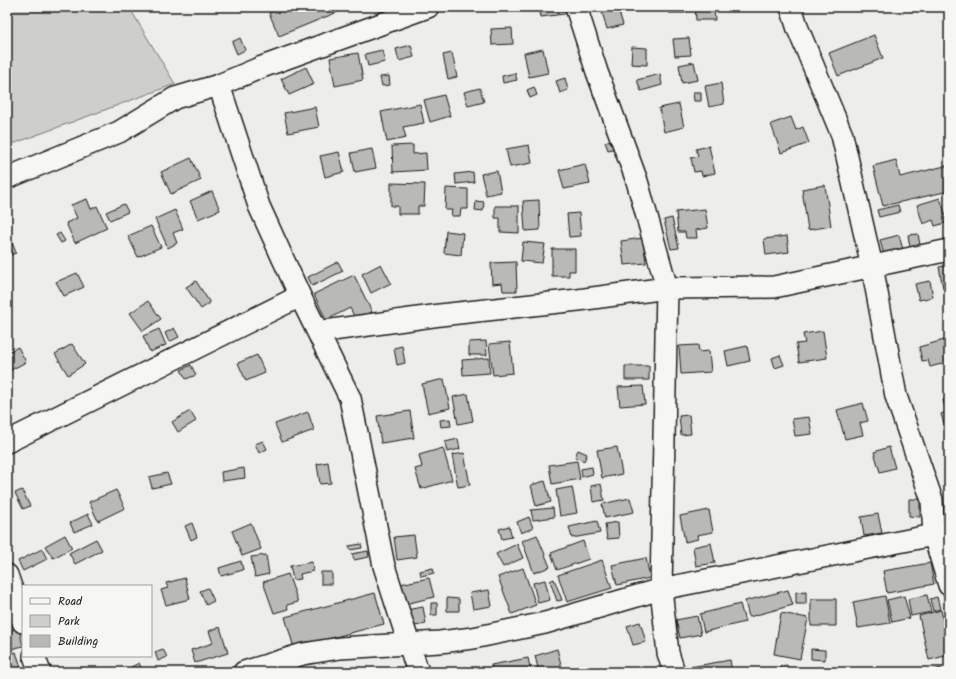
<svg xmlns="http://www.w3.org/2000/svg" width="956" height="679" viewBox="0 0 956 679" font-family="Kalam,sans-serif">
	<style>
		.green { fill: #cececb; stroke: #757574 }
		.building { fill: #b9b9b6; stroke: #1c1c1c }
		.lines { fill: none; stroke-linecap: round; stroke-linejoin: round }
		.street-casing { stroke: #1c1c1c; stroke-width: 24 }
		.street { stroke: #f6f6f2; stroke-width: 21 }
	</style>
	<rect width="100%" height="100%" fill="#edede9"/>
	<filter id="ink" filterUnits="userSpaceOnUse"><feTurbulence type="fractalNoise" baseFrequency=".025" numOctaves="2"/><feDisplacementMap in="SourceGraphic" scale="8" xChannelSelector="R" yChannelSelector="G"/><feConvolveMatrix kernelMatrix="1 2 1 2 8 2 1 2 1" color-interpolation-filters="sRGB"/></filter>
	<g filter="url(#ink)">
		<!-- green -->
		<path class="green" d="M7,7H129L175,84L7,146Z"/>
		<!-- building -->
		<path class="building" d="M286,7H350L279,36L269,13Z
			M539,7H571L572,13L541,17Z
			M669,7H685V13H669Z
			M695,7H714L715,20H696Z
			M618,8L623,25L607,29L602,12Z
			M512,28L513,44L492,45L491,29Z
			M874,35L883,58L838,76L829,53Z
			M240,38L245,50L237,54L232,42Z
			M689,38L691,55L675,56L673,39Z
			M411,45L414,57L399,61L396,49Z
			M632,47L647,48V65L631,64Z
			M543,49L548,73L529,77L524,53Z
			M382,50L385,62L368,66L365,54Z
			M358,53L363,80L335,86L330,58Z
			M452,53L457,77L448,79L443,55Z
			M694,62L698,80L682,83L679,65Z
			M306,67L314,84L289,95L281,79Z
			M515,73L517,80L503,83L502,76Z
			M660,74L662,85L641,91L637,80Z
			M389,76L390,85L382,86L380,77Z
			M565,78L568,90L560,93L556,81Z
			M721,83L724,104L709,107L705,86Z
			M534,87L537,95L530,98L527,90Z
			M480,88L484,102L468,106L464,92Z
			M693,92H701V101H694Z
			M444,95L450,116L430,122L424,100Z
			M420,104L424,123L403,127L406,138L387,142L381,112Z
			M679,104L684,127L664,132L659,108Z
			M315,107L319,127L288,133L284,113Z
			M791,117L796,130L803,127L809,143L781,153L771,124Z
			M613,139L616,148L608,150L605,142Z
			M413,145V154L426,153L427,170L393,172L392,146Z
			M529,145L532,163L510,167L506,149Z
			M709,146L715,173L702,176L701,171L694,172L691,158L698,156L696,149Z
			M372,149L376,168L355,172L351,153Z
			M339,152L344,172L325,177L320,156Z
			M191,158L201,180L171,194L161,172Z
			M896,160L900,177L949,165V191L883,206L873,166Z
			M585,164L590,184L564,189L559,170Z
			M497,171L501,192L486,195L481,174Z
			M473,172L474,182L456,184L455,174Z
			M391,183L425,184L424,206H418V214H398V206H391Z
			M825,185L831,226L808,230L802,189Z
			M446,188L468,189V209H461L460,216H451L452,210H445Z
			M212,191L220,210L198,219L190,201Z
			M940,198L948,222L935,226L933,220L923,224L917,205Z
			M87,199L91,209L97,206L107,228L75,243L66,223L77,218L71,205Z
			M539,200L540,230L525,231L523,201Z
			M476,201L484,202L483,211L475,210Z
			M124,204L128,212L110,220L106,212Z
			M898,205L900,212L879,217L877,210Z
			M495,206H519V233L500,232V218H495Z
			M705,209L708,228L696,230L697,238H686L685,232H678L676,212Z
			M175,210L183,229L173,233L177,243L168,248L155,219Z
			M579,213L581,236L569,237L567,214Z
			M672,218L679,248L671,249L664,220Z
			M151,226L161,247L138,257L128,236Z
			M446,231L463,233L461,255L444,253Z
			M60,233L65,241L61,243L56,235Z
			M9,234L16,253L7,256V235Z
			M918,234L920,245L910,247L908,235Z
			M899,235L903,250L884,255L880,240Z
			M787,236L789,252L766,255L764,239Z
			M643,238L646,263L624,265L621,241Z
			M523,242L545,244L542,263L521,261Z
			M552,249H575V271H569V276H552Z
			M338,262L343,271L312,286L308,277Z
			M516,262L517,291H503L502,283L492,284L491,263Z
			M381,264L391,283L371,293L362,274Z
			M949,265V287L943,288L939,267Z
			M77,273L84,287L64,296L56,282Z
			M354,275L372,312L356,320L350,308L326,320L314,294Z
			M196,281L210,303L201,309L186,287Z
			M930,281L933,297L919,300L915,284Z
			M148,301L161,319L143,331L130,313Z
			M174,328L179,337L169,342L165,333Z
			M159,329L166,345L150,352L143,336Z
			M823,331L827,358L799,362L796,344L805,343L803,334Z
			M944,340L949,362L930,367L928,360L922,361L919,347Z
			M486,341L487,355H469V342Z
			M510,342L513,373L493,375L489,344Z
			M72,344L85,364L68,375L55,354Z
			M698,345L699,352L709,351L711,372L681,374L679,346Z
			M402,346L405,363L397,365L394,348Z
			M747,346L750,361L728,366L725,351Z
			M18,347L26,362L7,372V353Z
			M257,355L265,373L246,381L238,363Z
			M780,355L784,365L775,368L772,358Z
			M489,358L490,373L463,375L462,360Z
			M191,365L196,375L186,379L181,370Z
			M625,366H649V380H625Z
			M444,379L450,408L428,413L422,384Z
			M643,386L645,404L620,406L618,387Z
			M468,394L473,421L458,424L453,397Z
			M949,398V429L946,430L941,414L946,412L943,400Z
			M863,403L868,421L860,423L863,435L845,439L837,410Z
			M190,411L196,421L178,432L172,422Z
			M410,411L414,438L381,443L377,416Z
			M308,412L314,430L282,442L275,424Z
			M689,415L691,434L681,435L679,416Z
			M809,417L812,434L795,436L792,419Z
			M450,419L451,426L441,427L440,420Z
			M458,439L460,449L447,452L445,442Z
			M263,441L267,449L259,453L255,444Z
			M617,447L622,474L602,478L597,450Z
			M889,447L895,468L880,472L874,452Z
			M443,448L452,480L421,489L415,469L422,467L419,455Z
			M578,450L587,454L584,461L575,457Z
			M464,453L470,485L458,487L452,455Z
			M577,461L580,479L552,484L549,465Z
			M328,462L331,483L320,484L317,464Z
			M592,467L593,474L582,477L581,469Z
			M244,468L245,478L222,481L221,472Z
			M167,473L171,484L152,488L149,477Z
			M545,481L551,502L536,506L531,485Z
			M601,484L604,500L593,502L591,486Z
			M572,487L577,513L560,516L556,490Z
			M22,490L30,506L23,509L15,493Z
			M116,490L125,508L98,521L89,502Z
			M630,498L634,512L605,518L602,504Z
			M909,499H920V517L909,516Z
			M553,508L554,517L533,520L531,510Z
			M709,510L713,532L697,535L698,539L685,542L680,516Z
			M88,514L93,524L74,532L70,523Z
			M878,514L882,533L864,536L861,517Z
			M529,517L533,528L521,533L517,522Z
			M597,521L600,533L572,538L569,527Z
			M618,522L619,538L607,539L605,524Z
			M192,523L197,537L191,540L185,526Z
			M251,523L261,549L242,556L232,531Z
			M509,526L512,537L502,539L499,529Z
			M65,535L72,548L53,558L45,546Z
			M414,535L417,557L397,560L394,537Z
			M537,535L550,567L534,573L522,541Z
			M96,539L102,550L75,564L69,553Z
			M583,541L589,559L557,570L551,553Z
			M711,543L715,563L696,566L693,547Z
			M361,544L362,548L350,550L349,546Z
			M517,544L523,558L503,567L496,554Z
			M42,549L47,559L23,571L18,561Z
			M368,551L369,557L354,560L352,554Z
			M266,555L269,574L255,577L251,557Z
			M646,558L650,578L617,585L612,565Z
			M602,560L612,588L567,602L558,575Z
			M241,561L243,570L221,576L219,568Z
			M312,562L313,571L300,574L301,579L293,580L290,566Z
			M930,563L934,584L887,593L883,571Z
			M433,568L434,573L421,576L420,571Z
			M523,568L536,605L512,614L498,577Z
			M321,572H332V584H321Z
			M288,574L298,602L287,605L288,609L274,613L263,582Z
			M185,578L190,599L166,605L161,590L168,588L166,583Z
			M429,578L434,597L405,604L400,584Z
			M554,579L562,600L557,601L550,581Z
			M545,580L550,600L538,603L533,583Z
			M208,588L214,601L206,605L200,591Z
			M489,590L492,606L473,609L470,593Z
			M788,590L793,605L749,617L745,601Z
			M806,591V604H796V592Z
			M375,593L384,624L294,648L285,617Z
			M927,595L931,612L911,616L908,599Z
			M885,596L890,623L858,628L853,602Z
			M904,596L910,618L892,622L887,600Z
			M937,597L940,609L933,611L930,599Z
			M447,598L459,599V611H447Z
			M811,599H836V626H811Z
			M431,603H437V615H431Z
			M740,604L745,622L704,632L700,614Z
			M423,607L426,624L409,627L406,610Z
			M941,610L949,646V655L929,660L919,616Z
			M781,613L808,618L800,659L774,654Z
			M697,616L701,634L680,638L676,620Z
			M640,622L646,642L633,645L627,626Z
			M220,627L228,653L195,663L191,650L213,643L209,631Z
			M19,628L23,646L11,649L7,631Z
			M163,649L167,657L158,661L155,652Z
			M557,649L563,672H539L535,656Z
			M811,649L825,650V660L811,659Z
			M16,652L22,670L7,672V655Z
			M528,658L531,672H493L491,665Z
			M730,660L732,672H691L690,667Z
			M139,663L143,672H134L131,667Z
			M787,665L788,672H781L780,666Z
			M941,668L942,672H927Z"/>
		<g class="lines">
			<defs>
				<path id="street" d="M576,7L597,72L637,181L667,288L661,589L668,653L674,672
					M791,7L798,29L842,135L872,266L896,396L932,500L934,535L949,585
					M219,85L259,206L300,296L350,398L384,566L418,672
					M7,178L119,132L175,98L219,85L262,67L428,7
					M318,332L440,315L578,300L667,288L774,287L949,250
					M7,442L300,296
					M7,575L23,622
					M34,656L40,672
					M244,672L303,654L340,648L440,642L473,638L545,623L661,589L949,532"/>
			</defs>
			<!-- street casing -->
			<use href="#street" class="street-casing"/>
			<!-- street -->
			<use href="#street" class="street"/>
		</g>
	</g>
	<!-- margin -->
	<rect width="956" height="679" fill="none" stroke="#f6f6f2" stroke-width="24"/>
	<rect x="12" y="12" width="932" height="655" fill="none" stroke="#1c1c1c" stroke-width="1.5" filter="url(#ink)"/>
	<!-- legend -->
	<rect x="22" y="585" width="130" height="72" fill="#f6f6f2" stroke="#9f9f9c"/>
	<rect x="30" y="598" width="20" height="6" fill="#f6f6f2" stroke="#9f9f9c"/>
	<text x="58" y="605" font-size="12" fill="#1c1c1c">Road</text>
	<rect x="30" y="615" width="20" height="12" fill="#cececb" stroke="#9f9f9c"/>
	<text x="58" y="625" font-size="12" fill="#1c1c1c">Park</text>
	<rect x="30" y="635" width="20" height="12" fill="#b9b9b6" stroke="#9f9f9c"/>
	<text x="58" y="645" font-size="12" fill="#1c1c1c">Building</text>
</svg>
